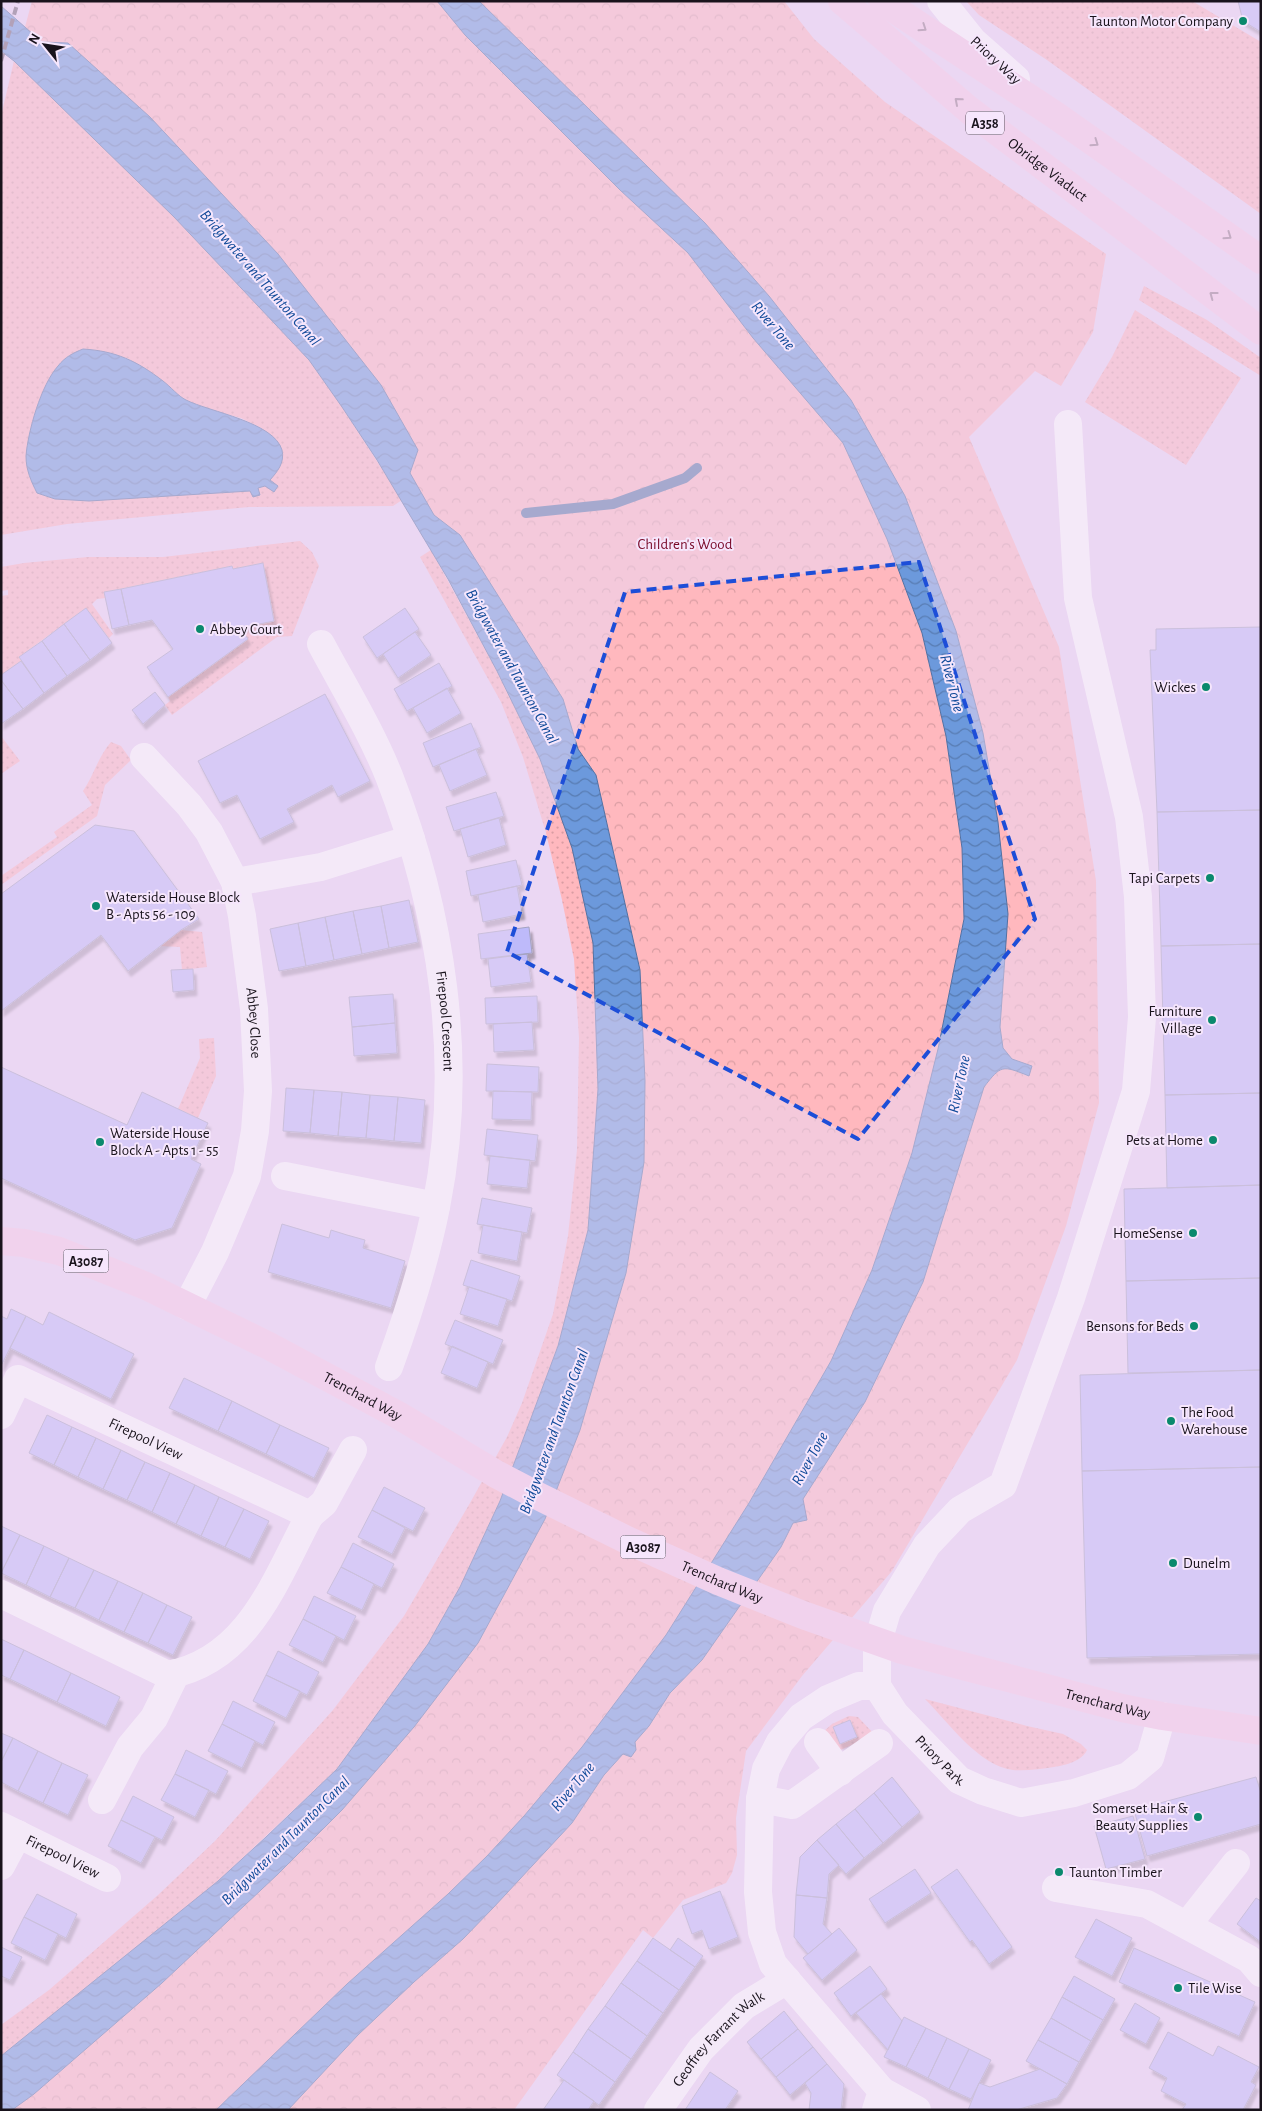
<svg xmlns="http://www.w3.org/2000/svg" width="1262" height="2111" viewBox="0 0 1262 2111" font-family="'Alegreya Sans',sans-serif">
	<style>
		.grass { fill: url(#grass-dots); fill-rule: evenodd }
		.park { fill: url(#park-crowns) }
		.water { fill: url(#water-waves); stroke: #5371a2 }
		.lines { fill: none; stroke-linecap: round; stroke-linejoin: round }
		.stream { stroke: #5371a2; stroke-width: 10 }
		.building { fill: #bebafa; stroke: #a4a3c0; filter: url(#shadow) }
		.minor { stroke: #fff; stroke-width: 28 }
		.major { stroke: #f9cde6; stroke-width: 28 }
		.rail { stroke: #6d6172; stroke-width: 4; stroke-dasharray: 8 4; stroke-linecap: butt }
		.oneway { stroke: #94798b }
		.marked { fill: none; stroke: #1d4ed8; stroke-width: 4; stroke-dasharray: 10 6; stroke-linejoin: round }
		.poi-dot { fill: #0a896d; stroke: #f6e6fc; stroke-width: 2 }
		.labels { text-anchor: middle; stroke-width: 4; stroke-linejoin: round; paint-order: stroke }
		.shield { fill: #f6e6fc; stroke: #5b525f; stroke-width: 1 }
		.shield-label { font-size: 14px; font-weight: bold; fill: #19131c }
		.poi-label { font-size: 15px; fill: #19131c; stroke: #f6e6fc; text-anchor: end }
		.street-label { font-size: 15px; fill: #19131c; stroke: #f6e6fc }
		.park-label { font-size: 15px; fill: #790929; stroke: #f6e6fc }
		.water-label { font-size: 16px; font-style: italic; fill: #104a99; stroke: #f6e6fc }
	</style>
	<defs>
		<pattern id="grass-dots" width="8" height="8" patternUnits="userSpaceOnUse" patternTransform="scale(1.25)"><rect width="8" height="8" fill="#ffb8be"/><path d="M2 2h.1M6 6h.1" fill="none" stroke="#da9da3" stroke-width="1.8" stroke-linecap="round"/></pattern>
		<pattern id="park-crowns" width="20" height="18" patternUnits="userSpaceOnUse" patternTransform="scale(1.25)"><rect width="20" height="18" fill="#ffb8be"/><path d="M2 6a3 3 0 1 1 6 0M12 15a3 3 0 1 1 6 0" fill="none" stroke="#da9da3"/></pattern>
		<pattern id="water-waves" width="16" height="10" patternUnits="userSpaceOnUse" patternTransform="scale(1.25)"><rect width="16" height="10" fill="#6c99dc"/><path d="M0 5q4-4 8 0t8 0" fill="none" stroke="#587cb2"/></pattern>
		<filter id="shadow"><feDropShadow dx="3" dy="5.5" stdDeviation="1" flood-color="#0004"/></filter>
	</defs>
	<rect width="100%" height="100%" fill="#ebd7f3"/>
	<!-- grass -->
	<path class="grass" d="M966,1H1192L1261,42V214L1047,60L979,15Z
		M14,61L174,217L309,360L342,407L402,500L393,506L249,507L67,524L1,535V116ZM127,358L164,382L183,399L202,408L241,418L261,428L270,481L278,486H265L251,491L186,495L55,499L37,493C20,463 29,444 35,412Z
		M1144,286L1207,320L1261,358V376L1139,300Z
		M1135,310L1241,378L1186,465L1085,402L1112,357Z
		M300,541L312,552L319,566L292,636L277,637L172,715L165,705L170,701L168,697L248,639L240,628L274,620L263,563L233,569L232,566L105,592L106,598L97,599L92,604L113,634L109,638L86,608L19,657L21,661L1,675V596L8,595V590L1,591V567L24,563L88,557H163Z
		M431,550L497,671L540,759L572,848L593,943L598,1089L588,1230L558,1346L500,1501L460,1587L428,1644L337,1769L218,1881L1,2056V2025L49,1990L158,1895L215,1841L333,1710L404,1616L470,1503L507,1437L522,1403L553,1314L568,1236L577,1150L579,1038L574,959L562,900L546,833L523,757L501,702L420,557Z
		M1,736L20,761L1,774Z
		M111,742L121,746L131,760L105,785L97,816L1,885V876L57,837L54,832L92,805L83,791C94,775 98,757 111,742Z
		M181,930L202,932L207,967L182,970L180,947L159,946Z
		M214,1038L216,1076L198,1118L178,1109L200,1058L199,1039Z
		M925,1699L1027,1726L1063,1734L1081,1744L1087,1750C1082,1761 1066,1765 1054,1767C1040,1769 1027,1771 1013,1770C979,1766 948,1722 925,1699Z
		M849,1716L858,1717L875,1735L838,1751L823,1732L832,1724ZM850,1720L857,1737L840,1744L833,1727Z"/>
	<!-- park -->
	<path class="park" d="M32,1H437L465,35L620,190L688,253L753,338L843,443L887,539L922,633L946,736L962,848L964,919L938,1049L912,1153L872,1270L831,1361L749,1503L666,1635L582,1747L524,1816L487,1856L448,1894L347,1984L216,2110H12L34,2094L162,1983L278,1874L342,1810L478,1643L545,1519L580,1430L626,1273L644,1162L645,1081L640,970L596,775L578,749L563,699L460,535L434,515L410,473L42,42L25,27Z
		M479,1H784L814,39L885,102L1106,254L1093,332L1061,386L1035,371L969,437L1059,647L1096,881L1099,1103L1066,1226L1017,1360L892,1571L802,1676L746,1751L736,1818L737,1855L732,1873L726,1883L683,1900L653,1938L643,1930L514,2110H288L358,2035L414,1982L463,1939L572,1823L604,1775L649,1726L670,1693L702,1660L781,1547L803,1499L865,1402L923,1282L984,1087C1001,1065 1002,1065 1028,1076L1032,1066L1012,1059L1003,1048L1000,1027L1008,914L998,822L983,733L956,631L905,496L851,400L769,296L546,67Z"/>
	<!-- water -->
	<path class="water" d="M437,1H479L705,223L769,296L851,400L905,496L956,631L983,733L998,822L1008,914L1000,1027L1003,1048L1012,1059L1032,1066L1029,1076C1002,1065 1001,1065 984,1087L923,1282L865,1402L803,1499L807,1520L793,1523L781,1547L702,1660L670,1693L649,1726L635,1742L636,1750L631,1757L623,1754L604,1775L572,1823L493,1908L463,1939L414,1982L358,2035L288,2110H216L347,1984L448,1894L487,1856L524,1816L582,1747L666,1635L749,1503L831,1361L872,1270L912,1153L938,1049L964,919L962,848L946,736L922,633L887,539L843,443L753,338L688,253L620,190L465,35Z
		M1,6L42,42L68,43L150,117L278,254L381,385L418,450L410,473L434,515L460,535L563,699L578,749L596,775L640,970L645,1081L644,1162L626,1273L580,1430L545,1519L478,1643L414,1727L342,1810L278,1874L162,1983L34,2094L12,2110H1V2056L218,1881L266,1837L337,1769L428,1644L460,1587L500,1501L558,1346L588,1230L598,1089L593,943L572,848L540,759L497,671L448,579L377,460L342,407L309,360L174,217L14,61L1,51Z
		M83,349C116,351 137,361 163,381C171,387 178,396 186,400C210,412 274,422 282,450C285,463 277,472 270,480L278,486L274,492L265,486L258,488L260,495L253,497L250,491L89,501L55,499L37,493C31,481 26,470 26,456C28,431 41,385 58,366C65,357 73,353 83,349Z"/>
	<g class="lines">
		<!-- stream -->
		<path class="stream" d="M526,513L613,504L685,478L697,468"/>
	</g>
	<!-- building -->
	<path class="building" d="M1238,1H1261V32L1243,21Z
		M263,563L274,621L240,628L248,639L168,697L147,667L173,649L152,620L129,625L121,589L232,566L233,569Z
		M121,589L129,625L112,629L104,592Z
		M86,608L112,643L90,660L64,624Z
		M405,608L419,629L377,658L363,637Z
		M64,624L90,660L67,676L42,641Z
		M1261,627V810L1157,812L1150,650H1156V629Z
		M415,632L431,655L398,678L383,654Z
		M42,641L67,676L44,693L19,657Z
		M21,661L44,693L23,709L1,680V675Z
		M439,663L452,686L407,711L394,689Z
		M1,680L23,709L1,724Z
		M447,688L461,713L427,733L413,708Z
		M155,692L165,705L143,724L132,710Z
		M325,694L370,781L338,797L332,785L287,809L294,822L260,839L237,795L220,803L198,761Z
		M471,723L481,747L433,767L423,743Z
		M476,749L487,775L450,791L439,765Z
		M496,792L504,816L454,831L446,807Z
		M1261,810V944L1161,946L1157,812Z
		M499,818L506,845L468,857L460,829Z
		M95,825L134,831L199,919L181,930L128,971L101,935L1,1011V894Z
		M516,860L522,885L471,896L466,871Z
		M517,886L522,914L483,922L478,895Z
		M409,900L418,942L389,948L381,906Z
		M381,906L389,948L362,954L353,911Z
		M353,911L362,954L334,960L325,917Z
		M325,917L334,960L306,966L298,923Z
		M298,923L306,966L279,971L270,929Z
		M529,927L532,953L481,959L478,934Z
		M1261,944V1093L1165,1095L1161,946Z
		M527,954L531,982L491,987L488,959Z
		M193,969L194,990L173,992L171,970Z
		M393,994L395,1023L352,1027L349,997Z
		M537,996L538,1022L486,1024L485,998Z
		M532,1022L534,1050L494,1052L493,1024Z
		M395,1023L397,1053L354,1056L352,1027Z
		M487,1064L539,1067L538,1092L486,1091Z
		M1,1067L127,1125L142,1092L208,1123L191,1159L201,1164L172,1228L135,1240L1,1178Z
		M286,1088L314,1090L310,1133L283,1131Z
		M314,1090L342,1092L338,1136L310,1133Z
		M493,1091L532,1092L531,1120L492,1119Z
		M342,1092L370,1095L366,1138L338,1136Z
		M1261,1093V1185L1167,1188L1165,1095Z
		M370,1095L398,1097L394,1141L366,1138Z
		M398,1097L425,1100L421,1143L394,1141Z
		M487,1129L538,1135L535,1161L484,1155Z
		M490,1156L530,1160L527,1188L487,1184Z
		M1261,1185V1278L1126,1281L1124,1189Z
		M482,1198L532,1208L527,1233L477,1224Z
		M282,1224L329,1238L331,1230L347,1235L365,1240L363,1248L405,1261L391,1308L268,1272Z
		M483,1225L522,1232L517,1261L478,1253Z
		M471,1260L520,1276L512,1301L463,1285Z
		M1261,1278V1370L1128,1373L1126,1281Z
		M469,1287L507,1299L498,1326L460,1314Z
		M11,1309L26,1316L1,1366V1316L7,1319Z
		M49,1312L134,1354L111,1399L10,1348L26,1316L43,1325Z
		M455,1320L503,1340L493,1364L445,1344Z
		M452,1346L488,1362L477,1388L441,1373Z
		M1261,1370V1467L1082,1471L1080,1375Z
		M184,1378L232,1401L218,1431L169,1408Z
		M232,1401L280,1425L266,1454L218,1431Z
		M47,1415L72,1427L54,1465L29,1453Z
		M280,1425L329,1448L314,1478L266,1454Z
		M72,1427L96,1438L78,1477L54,1465Z
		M96,1438L121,1450L103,1489L78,1477Z
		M121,1450L145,1462L127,1500L103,1489Z
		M145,1462L170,1473L152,1512L127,1500Z
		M1261,1467V1654L1087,1658L1082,1471Z
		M170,1473L195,1485L176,1524L152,1512Z
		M195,1485L219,1497L201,1536L176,1524Z
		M384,1487L425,1508L413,1531L372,1510Z
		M219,1497L244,1509L225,1547L201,1536Z
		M244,1509L269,1521L250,1559L225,1547Z
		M372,1510L405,1528L392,1554L358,1537Z
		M1,1526L20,1535L1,1573Z
		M20,1535L44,1546L26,1585L1,1573Z
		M353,1543L394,1564L382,1588L341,1567Z
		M44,1546L69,1558L50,1597L26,1585Z
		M69,1558L94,1570L75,1608L50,1597Z
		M341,1567L374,1584L362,1610L327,1593Z
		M94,1570L118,1581L99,1620L75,1608Z
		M118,1581L143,1593L124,1632L99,1620Z
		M143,1593L167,1605L148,1643L124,1632Z
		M314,1596L356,1616L344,1640L303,1619Z
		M167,1605L192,1617L173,1655L148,1643Z
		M303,1619L336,1636L323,1662L289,1645Z
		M1,1639L24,1650L10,1679L1,1675Z
		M24,1650L71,1673L57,1702L10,1679Z
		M278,1651L319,1672L307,1695L266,1675Z
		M71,1673L120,1697L106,1726L57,1702Z
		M266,1675L300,1691L286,1718L253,1701Z
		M233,1701L275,1722L263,1745L222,1724Z
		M850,1720L857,1737L840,1744L833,1727Z
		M222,1724L255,1741L242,1768L208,1751Z
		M1,1733L13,1738L1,1762Z
		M13,1738L38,1751L18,1791L1,1782V1762Z
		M186,1750L228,1771L216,1794L175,1774Z
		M38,1751L62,1763L43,1803L18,1791Z
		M62,1763L88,1775L68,1815L43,1803Z
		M175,1774L209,1790L195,1817L161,1800Z
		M892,1777L920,1812L902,1827L874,1793Z
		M1256,1777L1261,1793V1824L1147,1856L1134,1810Z
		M874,1793L902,1827L883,1843L855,1809Z
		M133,1796L174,1817L162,1840L121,1820Z
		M855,1809L883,1843L864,1858L836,1824Z
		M1133,1816L1145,1859L1106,1869L1094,1826Z
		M121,1820L155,1837L141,1863L108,1846Z
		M836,1824L864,1858L846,1874L817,1840Z
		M817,1840L839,1865L829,1874L827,1898L796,1895L800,1857Z
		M915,1869L931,1893L885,1923L869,1899Z
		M957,1869L1012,1947L989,1964L972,1940L970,1942L931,1887Z
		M720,1891L738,1937L709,1949L702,1930L692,1934L682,1906Z
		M37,1894L77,1914L66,1938L24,1917Z
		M796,1895L827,1898L823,1924L832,1934L808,1954L794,1937Z
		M1256,1898L1261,1901V1942L1237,1924Z
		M24,1917L58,1934L45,1960L11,1943Z
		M1096,1919L1132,1938L1112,1976L1075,1957Z
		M839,1928L857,1950L822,1980L803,1958Z
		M653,1938L695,1967L679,1990L637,1961Z
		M678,1938L703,1956L695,1967L670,1950Z
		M1,1947L22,1957L10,1980L1,1976Z
		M1134,1948L1255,2002L1239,2036L1119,1982Z
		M637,1961L679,1990L663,2013L621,1983Z
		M870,1966L887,1989L851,2016L834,1993Z
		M1074,1976L1115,1999L1103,2020L1062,1997Z
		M621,1983L663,2013L647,2036L605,2006Z
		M881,1994L902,2021L888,2050L856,2013Z
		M1062,1997L1103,2020L1091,2041L1051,2018Z
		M1135,2003L1160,2018L1146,2044L1120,2030Z
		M605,2006L647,2036L631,2059L588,2029Z
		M784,2011L798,2029L761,2059L747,2042Z
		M904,2017L926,2028L906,2067L884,2057Z
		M1051,2018L1091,2041L1079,2062L1038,2040Z
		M926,2028L947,2038L928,2078L906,2067Z
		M588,2029L631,2059L615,2082L573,2052Z
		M798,2029L813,2047L776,2077L761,2059Z
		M1168,2032L1213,2056L1218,2046L1259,2067L1251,2082L1256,2085L1243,2110H1182L1186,2104L1161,2091L1167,2078L1149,2068Z
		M947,2038L969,2049L949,2089L928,2078Z
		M1038,2040L1079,2062L1067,2084L1026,2061Z
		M813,2047L827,2064L790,2095L776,2077Z
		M969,2049L991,2060L971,2099L949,2089Z
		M573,2052L615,2082L599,2105L557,2075Z
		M827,2064L844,2084L841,2110H809L811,2093L805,2083Z
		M1040,2069L1067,2084L1057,2098L1016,2110H968L979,2083L990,2087Z
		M710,2072L738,2091L725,2110H685Z
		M564,2080L594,2101L588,2110H543Z"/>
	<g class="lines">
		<!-- minor -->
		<g class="minor">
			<path d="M941,1L973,41L1016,79"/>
			<path id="s1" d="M1068,424L1078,598L1129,817L1138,897L1142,1017L1136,1091L1071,1298L1003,1485L960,1510L927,1545L887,1611L877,1645V1686L895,1714L959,1780L983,1791L1021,1803L1074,1793L1128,1776L1150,1758L1162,1716"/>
			<path id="s2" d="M321,644C344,687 371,731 389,776C442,912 465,1063 436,1207C425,1262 408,1315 389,1367"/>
			<path id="s3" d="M144,757L189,805L209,832L235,882L242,916L254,1009L258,1091L255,1131L247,1176L215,1252L187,1306"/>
			<path d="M235,882L321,867L411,839"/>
			<path d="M285,1176L436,1206"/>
			<path id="s4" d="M1,1415L18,1379L310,1515C275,1580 249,1660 168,1675L1,1594"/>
			<path d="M310,1515L324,1503L353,1450"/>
			<path d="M818,1742L840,1772"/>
			<path d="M760,1799L792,1805L879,1743"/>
			<path d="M102,1800L130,1747L154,1718L176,1673"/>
			<path id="s5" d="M1,1826L107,1878"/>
			<path d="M1,1866L18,1834"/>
			<path d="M1056,1888L1147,1904L1249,1959L1261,1973"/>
			<path d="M1187,1925L1236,1863"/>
			<path d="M882,2091L917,2110"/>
			<path id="s6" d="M658,2110L701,2049L744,2006L787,1980"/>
			<path d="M876,2110L882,2091L773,1964L762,1932L758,1892L760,1799L766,1769L780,1742L801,1717L828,1699L859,1686H877"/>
		</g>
		<!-- major -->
		<g class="major">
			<path id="s7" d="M842,1L969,110L1261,331"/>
			<path d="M882,1L1055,115L1261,260"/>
			<path id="s8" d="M1,1241L24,1243L59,1251L146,1286L269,1346L398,1415L496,1474L536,1495L627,1540L718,1581L803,1615L902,1650L1122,1708L1162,1716L1261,1731"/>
		</g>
		<!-- rail -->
		<path class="rail" d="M1,61L18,1"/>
	</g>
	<!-- one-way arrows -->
	<defs><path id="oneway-chevron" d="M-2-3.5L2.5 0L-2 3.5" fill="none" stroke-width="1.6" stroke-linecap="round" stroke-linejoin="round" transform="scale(1.25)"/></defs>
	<g class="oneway">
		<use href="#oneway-chevron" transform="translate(923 28) rotate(34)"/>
		<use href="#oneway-chevron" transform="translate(958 101) rotate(-139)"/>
		<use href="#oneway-chevron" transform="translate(1095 143) rotate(35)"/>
		<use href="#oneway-chevron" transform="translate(1228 236) rotate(35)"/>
		<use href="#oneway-chevron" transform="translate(1213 295) rotate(-143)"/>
	</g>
	<!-- marked area -->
	<path d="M0 0H1262V2111H0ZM919,562L1035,919L858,1139L507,952L625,592Z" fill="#ebd7f3" fill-opacity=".55" fill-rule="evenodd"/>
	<path class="marked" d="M919,562L1035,919L858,1139L507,952L625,592Z"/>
	<!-- markers -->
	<g class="poi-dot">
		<circle cx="1243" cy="21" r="5"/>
		<circle cx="200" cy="629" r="5"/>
		<circle cx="1206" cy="687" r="5"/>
		<circle cx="1210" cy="878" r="5"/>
		<circle cx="96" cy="906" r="5"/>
		<circle cx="1212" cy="1020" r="5"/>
		<circle cx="1213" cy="1140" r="5"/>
		<circle cx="100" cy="1142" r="5"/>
		<circle cx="1193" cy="1233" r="5"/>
		<circle cx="1194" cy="1326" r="5"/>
		<circle cx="1171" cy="1421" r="5"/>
		<circle cx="1173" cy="1563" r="5"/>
		<circle cx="1198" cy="1817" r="5"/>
		<circle cx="1059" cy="1872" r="5"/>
		<circle cx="1178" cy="1988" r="5"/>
	</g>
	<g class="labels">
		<!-- shield labels -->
		<g class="shield">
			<rect x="966" y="111.5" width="38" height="23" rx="4"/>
			<rect x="63.5" y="1249.5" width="45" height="23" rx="4"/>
			<rect x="620.5" y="1535.5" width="45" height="23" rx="4"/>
		</g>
		<g class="shield-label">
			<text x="985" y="128">A358</text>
			<text x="86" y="1266">A3087</text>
			<text x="643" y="1552">A3087</text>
		</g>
		<!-- poi labels -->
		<g class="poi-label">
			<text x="1233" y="26">Taunton Motor Company</text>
			<text x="210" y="634" text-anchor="start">Abbey Court</text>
			<text x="1196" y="692">Wickes</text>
			<text x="1200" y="883">Tapi Carpets</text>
			<text x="106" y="902" text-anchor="start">Waterside House Block<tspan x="106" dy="17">B - Apts 56 - 109</tspan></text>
			<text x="1202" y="1016">Furniture<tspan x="1202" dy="17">Village</tspan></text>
			<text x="110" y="1138" text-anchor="start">Waterside House<tspan x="110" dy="17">Block A - Apts 1 - 55</tspan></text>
			<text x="1203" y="1145">Pets at Home</text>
			<text x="1183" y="1238">HomeSense</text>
			<text x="1184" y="1331">Bensons for Beds</text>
			<text x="1181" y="1417" text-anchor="start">The Food<tspan x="1181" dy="17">Warehouse</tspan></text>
			<text x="1183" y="1568" text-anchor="start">Dunelm</text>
			<text x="1188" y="1813">Somerset Hair &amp;<tspan x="1188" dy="17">Beauty Supplies</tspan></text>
			<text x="1069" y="1877" text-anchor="start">Taunton Timber</text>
			<text x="1188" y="1993" text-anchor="start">Tile Wise</text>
		</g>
		<!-- street labels -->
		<g class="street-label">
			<text transform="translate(996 60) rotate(43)" y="5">Priory Way</text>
			<text dy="5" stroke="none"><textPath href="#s7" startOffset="266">Obridge Viaduct</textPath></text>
			<text dy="5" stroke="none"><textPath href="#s2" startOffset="401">Firepool Crescent</textPath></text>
			<text dy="5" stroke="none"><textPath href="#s3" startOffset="298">Abbey Close</textPath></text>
			<text dy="5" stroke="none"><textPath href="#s8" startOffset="396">Trenchard Way</textPath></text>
			<text dy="5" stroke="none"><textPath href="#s4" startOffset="181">Firepool View</textPath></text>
			<text dy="5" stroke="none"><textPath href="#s8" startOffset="801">Trenchard Way</textPath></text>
			<text dy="5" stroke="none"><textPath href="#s8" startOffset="1206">Trenchard Way</textPath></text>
			<text dy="5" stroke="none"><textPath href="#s1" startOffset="1439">Priory Park</textPath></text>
			<text dy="5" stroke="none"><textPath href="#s5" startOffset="69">Firepool View</textPath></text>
			<text dy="5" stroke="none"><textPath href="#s6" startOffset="94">Geoffrey Farrant Walk</textPath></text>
		</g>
		<!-- park labels -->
		<g class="park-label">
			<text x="685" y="549">Children's Wood</text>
		</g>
		<!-- water labels -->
		<g class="water-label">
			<text transform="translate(261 277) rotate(49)" y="6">Bridgwater and Taunton Canal</text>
			<text transform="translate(774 325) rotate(50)" y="6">River Tone</text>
			<text transform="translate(513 666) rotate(61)" y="6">Bridgwater and Taunton Canal</text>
			<text transform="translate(953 683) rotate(76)" y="6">River Tone</text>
			<text transform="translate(958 1084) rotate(-78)" y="6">River Tone</text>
			<text transform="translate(553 1431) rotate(-70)" y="6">Bridgwater and Taunton Canal</text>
			<text transform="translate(809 1458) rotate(-61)" y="6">River Tone</text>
			<text transform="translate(572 1786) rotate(-50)" y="6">River Tone</text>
			<text transform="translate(285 1840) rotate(-45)" y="6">Bridgwater and Taunton Canal</text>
		</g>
	</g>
	<!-- border -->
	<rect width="1262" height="2111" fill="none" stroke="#19131c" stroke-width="5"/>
	<!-- north arrow -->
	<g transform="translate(45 45) rotate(300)" stroke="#f6e6fc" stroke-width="4" paint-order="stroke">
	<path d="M0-4L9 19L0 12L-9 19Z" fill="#19131c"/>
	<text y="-8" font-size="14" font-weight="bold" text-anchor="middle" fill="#19131c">N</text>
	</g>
</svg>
